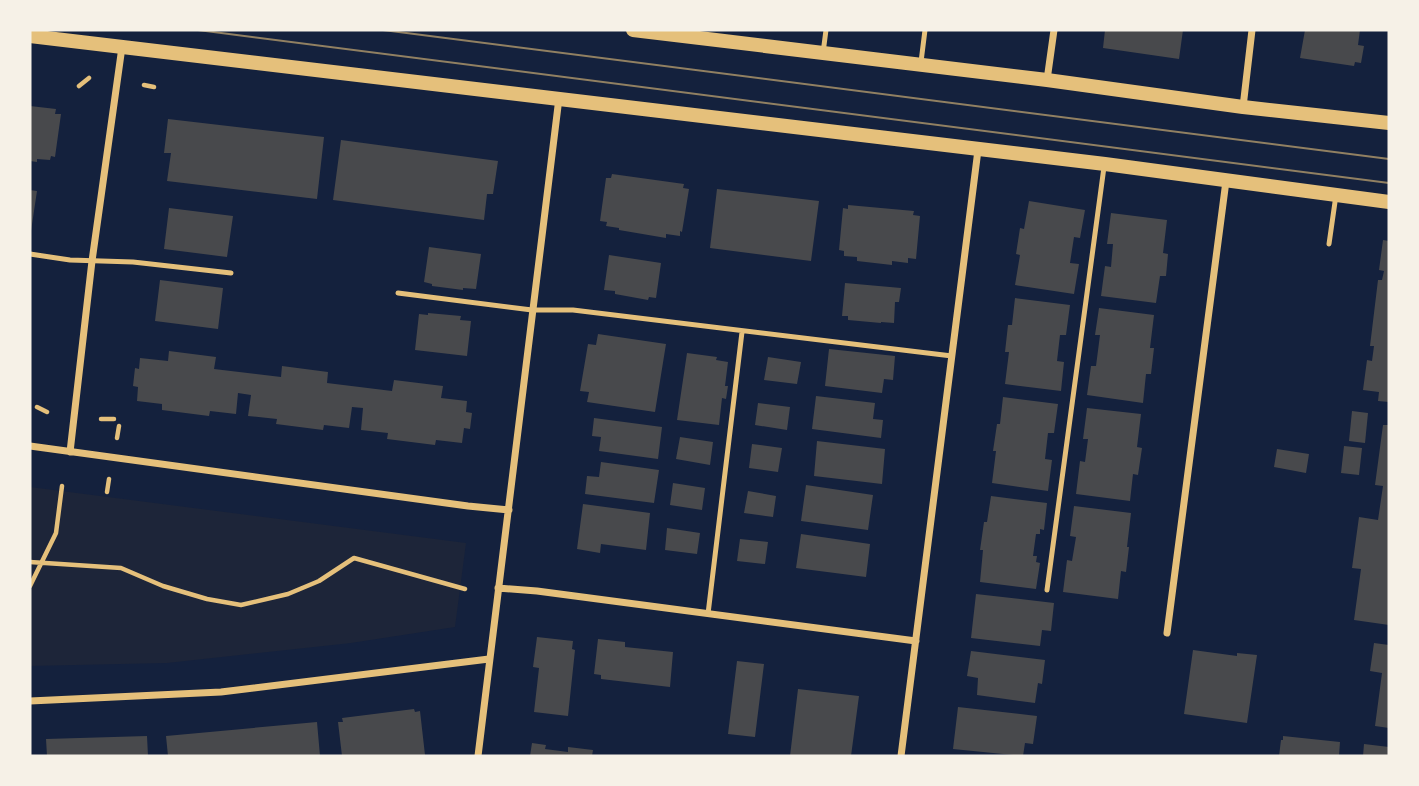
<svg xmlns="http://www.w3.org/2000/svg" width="1419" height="786" viewBox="0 0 1419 786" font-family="'Noto Serif',serif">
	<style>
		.green { fill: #1d2539 }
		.building { fill: #48494c }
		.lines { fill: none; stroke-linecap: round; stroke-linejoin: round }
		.path { stroke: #e5c07b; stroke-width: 4.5 }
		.service { stroke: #e5c07b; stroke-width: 5 }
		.minor { stroke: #e5c07b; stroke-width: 7 }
		.secondary { stroke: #e5c07b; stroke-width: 14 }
		.tram { stroke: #918062; stroke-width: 2 }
	</style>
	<rect width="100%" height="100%" fill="#14213d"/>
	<!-- green -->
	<path class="green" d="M30,487L466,543L455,627L351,643L167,663L30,666Z"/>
	<!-- building -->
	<path class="building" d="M1105,30H1183L1179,59L1103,48Z
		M1305,30H1360L1358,45L1364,46L1361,63L1355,62L1354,66L1300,58Z
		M30,106L56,109L55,114H61L55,157L51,156L50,160L37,159V162L30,161Z
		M168,119L324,137L317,199L167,181L171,153H164Z
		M341,140L498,161L493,194H487L484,220L333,200Z
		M612,174L684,184L683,188L689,189L682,232L680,231V236L666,234V238L619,230V228L606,226L607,222L600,221L606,178H611Z
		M717,189L819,201L811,261L710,248Z
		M30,190L37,191L31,231H30Z
		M1029,201L1085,210L1080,238L1074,237L1070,263L1079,264L1074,294L1015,285L1020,255L1016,254L1020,228L1024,229Z
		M848,205L914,211L913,215L920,216L916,259L908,258V263L892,261V265L857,261V257L844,256V251L839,250L843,208L848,209Z
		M169,208L233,216L227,257L164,249Z
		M1111,213L1167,220L1163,253L1168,254L1166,276H1160L1156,303L1101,296L1105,266L1111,267L1113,244H1107Z
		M1383,240L1389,241V402L1378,401L1379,392L1363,390L1367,360L1372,361L1374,346H1370L1378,280H1382L1384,271L1379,270Z
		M429,247L481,254L476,289L463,288V290L432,286V284L424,282Z
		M609,255L661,263L656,298L649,297L648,300L615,294V291L604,290Z
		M160,280L223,288L218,329L155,321Z
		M845,283L901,288L899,302H895L894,323L881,322V323L848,320V316H842Z
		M1015,298L1070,305L1066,335H1060L1057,361L1064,362L1061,391L1005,384L1009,352H1005L1008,325H1012Z
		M1099,308L1154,315L1150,348H1154L1151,374H1146L1143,403L1087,395L1091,366H1096L1100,335H1095Z
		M428,313L461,316L460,320L471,321L467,356L415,350L419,314L428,315Z
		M598,334L666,344L655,412L587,402L589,392L580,391L588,344L596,345Z
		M829,349L895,356L893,380L884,379L882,393L825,386Z
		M169,351L216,357L214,369L281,377L282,366L328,372L327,383L392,391L394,380L443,386L441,398L467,401L466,412L472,413L470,429L464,428L462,443L436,440L435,445L387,439L388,433L361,430L363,408L352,407L349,428L324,425L323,430L276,424L277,419L248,416L251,395L238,393L236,414L210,411L209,416L162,410V404L137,401L138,387L133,386L135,368L139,369L140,358L168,361Z
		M687,353L717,357L716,360L728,362L725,386H728L726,399L722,398L719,425L677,420Z
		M768,357L801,362L797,384L764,380Z
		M816,396L875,403L873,419L883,420L881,438L812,429Z
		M1003,397L1058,404L1054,433H1048L1045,459L1052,460L1048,491L992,483L996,451H993L997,424H1000Z
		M758,403L790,407L787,430L755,425Z
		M1087,408L1141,414L1137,447L1142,448L1138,475L1133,474L1130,501L1076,494L1080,461L1085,462L1088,439H1083Z
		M1352,411L1368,413L1365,443L1349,441Z
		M594,418L662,427L658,459L599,451L601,437L592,436Z
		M1383,425H1389V625L1354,620L1361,569L1352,568L1359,517L1378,520L1383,486L1375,485Z
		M680,437L713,442L710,465L676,459Z
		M817,441L885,449L882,484L814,476Z
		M752,444L782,448L778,472L749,468Z
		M1344,446L1362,448L1359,475L1341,473Z
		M1277,449L1309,454L1306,473L1274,467Z
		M601,462L659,470L654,503L585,494L587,476L599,477Z
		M673,483L705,488L702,510L670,505Z
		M806,485L873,495L868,530L801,521Z
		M748,491L776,496L773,517L744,513Z
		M991,496L1047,503L1044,530L1040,529V534H1036L1033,556H1037L1036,562L1040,563L1036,589L980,582L983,550H980L984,522H987Z
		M583,504L650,513L646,550L601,544L600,553L577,549Z
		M1074,506L1131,513L1127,547H1129L1126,572L1121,571L1118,599L1063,592L1067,560L1072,561L1076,537L1070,536Z
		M667,528L700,533L697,554L665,550Z
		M801,534L870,544L866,577L796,568Z
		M740,539L768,542L765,564L737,561Z
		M976,594L1054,603L1051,631L1042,630L1040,646L971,638Z
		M537,637L573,641L572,649L575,650L568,716L534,712L539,668L533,667Z
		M598,639L625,642V647L673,652L670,687L601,679V675L594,674Z
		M1374,643L1389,645V728L1375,726L1382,673L1370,671Z
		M1193,650L1237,656V653L1257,655L1247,723L1184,714Z
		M971,651L1045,660L1042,684L1038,683L1035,703L977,695L978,678L967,676Z
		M737,661L764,664L755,737L728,734Z
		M798,689L859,696L851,756H790Z
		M958,707L1037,716L1033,744L1025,743L1023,756L953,749Z
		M414,709L415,712L420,711L425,755L421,756H342L338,722H343L342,718Z
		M317,722L320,756H168L166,736Z
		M147,736L148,756H47L46,739Z
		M1283,736L1340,742L1339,756H1279L1281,740H1283Z
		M532,743L546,745L545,749L568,752V747L593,750L592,756H530Z
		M1364,744L1389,747V756H1363Z"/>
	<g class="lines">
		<!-- path -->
		<path class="path" d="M144,85L154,87
			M79,86L89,78
			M37,407L47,412
			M101,419H114
			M117,438L119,426
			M107,492L109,479
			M30,562L121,568L163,586L207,599L241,605L288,594L319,581L354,558L465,589
			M30,586L56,533L62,486"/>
		<!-- service -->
		<path class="service" d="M823,53L826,30
			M921,62L925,30
			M1329,244L1336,195
			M30,254L70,260L133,262L231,273
			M398,293L532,310H573L952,356
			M1047,590L1104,167
			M708,614L742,332"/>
		<!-- minor -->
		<path class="minor" d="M1047,80L1054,30
			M1243,107L1252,30
			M30,446L468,506L509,510
			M70,452L92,261L122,47
			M498,588L537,591L916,641
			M1167,633L1226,181
			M30,701L221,692L489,659
			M478,756L559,98
			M901,756L978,150"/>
		<!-- secondary -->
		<path class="secondary" d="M633,30L1047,80L1243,107L1389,123
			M30,36L1105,164L1389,202"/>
		<!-- tram -->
		<path class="tram" d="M198,30L1389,183
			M383,30L1389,159"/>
	</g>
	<!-- border -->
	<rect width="1419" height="786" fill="none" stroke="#f6f1e7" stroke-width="63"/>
</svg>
